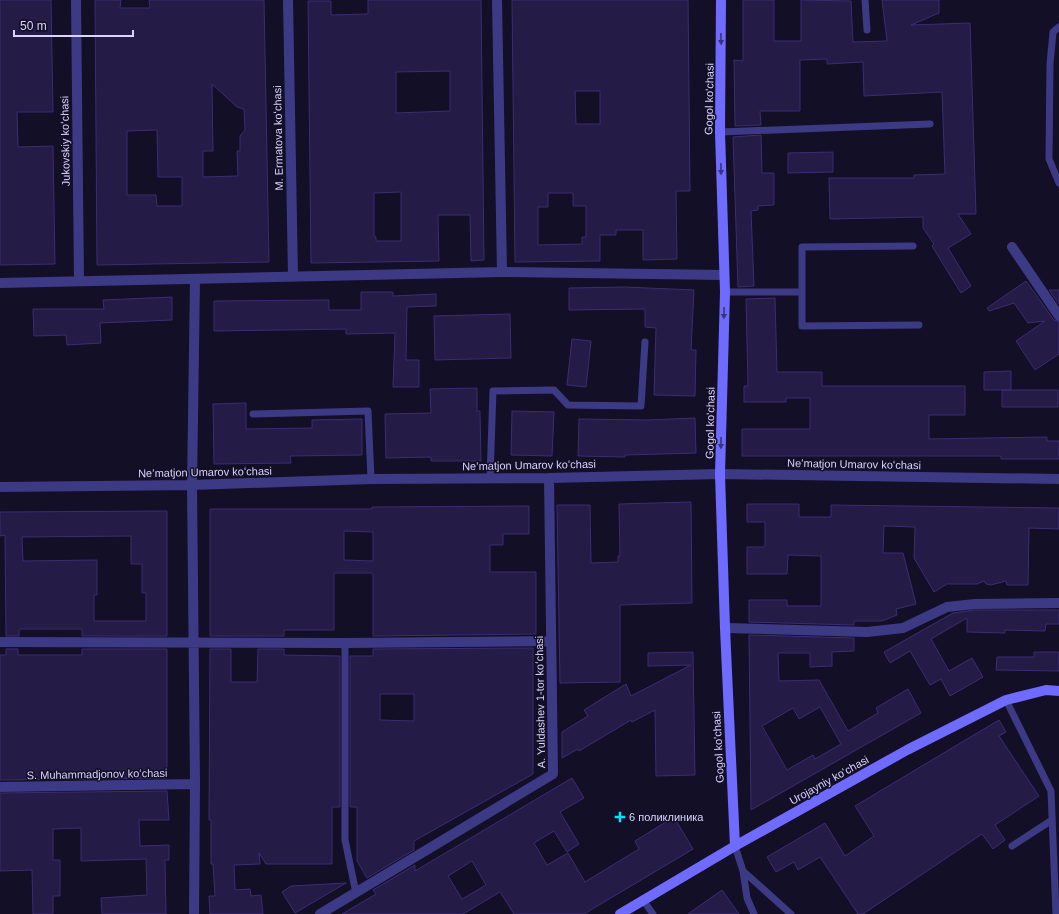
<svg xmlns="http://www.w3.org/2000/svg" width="1059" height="914" viewBox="0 0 1059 914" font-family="Arial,sans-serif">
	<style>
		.building { fill: #241b47; stroke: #3b2d73; fill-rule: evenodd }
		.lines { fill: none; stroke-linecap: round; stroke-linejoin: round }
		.lane { stroke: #3d3a85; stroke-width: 7 }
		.street { stroke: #3d3a85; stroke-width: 10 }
		.secondary { stroke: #6f6bff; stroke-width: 10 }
		.oneway { fill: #38347d }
		.poi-dot { fill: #00e5ff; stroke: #130f26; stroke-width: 1.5 }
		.labels { text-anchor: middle; stroke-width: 3; stroke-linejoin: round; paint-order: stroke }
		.street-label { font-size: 11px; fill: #d9d4ff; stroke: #130f26 }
		.poi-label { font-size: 11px; fill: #d9d4ff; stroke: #130f26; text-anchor: start }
	</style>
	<rect width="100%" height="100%" fill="#130f26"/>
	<!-- building -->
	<path class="building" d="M0,0H51L53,112H17L18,147L53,146L55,264L0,265Z
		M95,0H121L120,8H150L149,0H264L269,262L97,265ZM212,84L237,107L244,109L245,130L240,136V151H237L238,176L203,177V151H213ZM157,130L158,177H182V206H157L156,195H127V131Z
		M368,0H481L484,260L471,261L470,215H438L439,261L311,263L308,1H331V15L368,14ZM450,71V111L396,113V72ZM401,192V241H376V237L374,236V193Z
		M512,0H688L690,191H676L677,259L643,260V230H616V235H600V261L515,262ZM575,91H600V124H576ZM548,193H573V206H586V237H582V244L538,245V207H548Z
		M743,0H774V41H801V0L851,1L853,42L887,41L882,0H939V13L911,25L970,23L976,214H958L971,234L948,248L971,286L961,293L932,246L934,244L923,228V217L830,219L829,178H914V175L945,174L942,92L864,96L863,62L827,64V59L800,60V111H760L761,125L735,126L734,60L743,61Z
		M761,135L762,173H774V205L758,206V210L751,211L754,286L738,287L733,137Z
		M833,152V172L788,173V153Z
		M1026,281L1054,320L1059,322V354L1035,370L1016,341L1045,321L1028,323L1014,303L989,311L987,308Z
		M625,287L694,290L691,350H696L695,396L654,395L656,328L645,327V309L569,310V288Z
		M1049,290H1059V304Z
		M361,292H393V296L436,294V306L407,307L406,360H419V387H393L395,333L346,334V329L214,331V301L329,300V310H361Z
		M172,297V320L100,323L101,343L67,345L66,335L34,336L33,309H104L103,300Z
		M775,298L777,372H822V386H965V415H929V439L1047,437V441H1059V459H1001V456H742V429H810V398H786V402H744V386H748L746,299Z
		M510,314L511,358L435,360L434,316Z
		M572,339L591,341L586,387L567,385Z
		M1011,371V390H984V372Z
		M477,388V411H480L481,461H431V457L386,458L385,414L431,413L430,389Z
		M1002,390H1058V407H1002Z
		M246,403V429L312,428V420L362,419V455L290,456L291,463L214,464L213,404Z
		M512,411L554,412L552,456L511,455Z
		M695,418L696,453L625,455V457L578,456L579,419L647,420Z
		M691,502L692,603L620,605V682L560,683L557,505H590L591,563L618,562V556H620L619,504Z
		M747,504H799V517H831V505L1059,508V529L1029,528L1028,585H1007L1006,581L991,585L986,584L984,581L977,584H947L934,592L914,558L915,527L884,526L883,553H903L916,604L896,609L897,615L882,621H854V625L749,622V600H787V606H821V556L788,555L787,574H747V547H765V522H747Z
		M529,506V534H503V545H490V572H536V634L373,636V573H334V630H284V636H210V509H372V507ZM344,531L373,532V561L344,560Z
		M167,511V636H82V629H19V636H6L5,535L0,536V512ZM131,536V564H142V593H146V621H94V595H97V560L23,561L22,537Z
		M975,610H1059V624H1046L1045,631L1005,630V633L967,632V618L931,639L949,671L972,658L983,677L950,696L941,679L930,685L910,651L890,663L884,652L953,613Z
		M749,635L854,638V651L832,652V666L810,667V653H778L779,681L819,680L848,731L878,713L876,708L908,689L921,713L751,810ZM820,707L841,744L815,759L813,755L787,770L762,726L793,708L799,719Z
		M533,648V774L414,841V850L367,878L357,861V807H350V656H373V649ZM380,694H414V721L380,720Z
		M6,649H18V655H82V649H167V778L0,780V655H6Z
		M210,649H231V682H257L258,649H284V655L340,656V807H332V864H266L259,853L260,864L234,865L235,890L250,889L251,896L261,895L263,914H210L209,896H215L213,864H211V820H209Z
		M693,652L695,775L656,776L655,710L632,722L631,720L579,751L578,749L562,758V732L588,716L584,710L626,684L631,696L691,665L648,666V653Z
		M1034,652H1059V671L996,670L997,657H1034Z
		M999,720L1006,732L999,736L1039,796L995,825L1005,840L993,849L982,834L863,914H858L820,857L798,870L794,862L776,872L767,857L825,823L845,856L874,836L855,806Z
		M572,778L584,798L560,812L579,844L567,852L554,831L534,843L547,865L568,853L585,882L639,849L635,841L674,817L693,849L584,914H514L500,892L463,914H342L376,894L373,890L415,865V871ZM472,861L486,885L462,899L448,876Z
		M167,791L169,820H139L140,846L169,845V860H165L166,914H102L101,898L147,895L146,859L81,861V828L53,829V860H60V896H53V914H33L32,870L0,871V793Z
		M346,883L295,913L282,892L291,886Z
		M722,890L739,914H688Z"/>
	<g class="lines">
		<!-- lane -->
		<path class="lane" d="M865,0L867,30
			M1059,27L1053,32L1050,64L1049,159L1059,183
			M720,132L930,124
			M913,246L802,247V326L919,325
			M725,292H802
			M253,414L368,411L371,479
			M490,478L493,391L554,390L568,405L641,406L645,342
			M345,643V840L356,893
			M1006,700L1051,791L1056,914
			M735,846L743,871L791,914
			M1012,846L1052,820
			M743,871L747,898L754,914
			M643,900L653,914"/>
		<!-- street -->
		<path class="street" d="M76,0L79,281
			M288,0L293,276
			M497,0L502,272
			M1012,247L1059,316
			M0,283L502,272L724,275
			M0,487L192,485L371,479L549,478L720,474L1059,479
			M725,628L867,632L903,628L947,607L975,604L1059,603
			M0,642L345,643L551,641
			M0,787L195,784
			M194,914L195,784L192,485L195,280
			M320,914L553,774L549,478"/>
		<!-- secondary -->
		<path class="secondary" d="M721,0L720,132L725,292L720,474L725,628L735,846
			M620,914L735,846L907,750L1006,700L1046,690L1059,691"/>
	</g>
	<!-- one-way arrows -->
	<defs><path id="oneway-solid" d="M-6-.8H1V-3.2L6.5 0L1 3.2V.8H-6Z"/></defs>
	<g class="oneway">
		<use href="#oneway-solid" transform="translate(721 39) rotate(89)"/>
		<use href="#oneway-solid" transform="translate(721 169) rotate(89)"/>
		<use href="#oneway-solid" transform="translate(724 313) rotate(91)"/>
		<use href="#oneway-solid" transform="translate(721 443) rotate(91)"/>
	</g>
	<!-- markers -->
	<path class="poi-dot" d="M618 811h4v4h4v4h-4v4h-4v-4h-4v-4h4z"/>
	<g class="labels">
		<!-- street labels -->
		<g class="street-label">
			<text transform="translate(709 99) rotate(-89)" y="4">Gogol ko'chasi</text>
			<text transform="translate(278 138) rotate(-91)" y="4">M. Ermatova koʻchasi</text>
			<text transform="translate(65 141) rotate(-91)" y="4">Jukovskiy koʻchasi</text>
			<text transform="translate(710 423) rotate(-89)" y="4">Gogol ko'chasi</text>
			<text transform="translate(854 464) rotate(1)" y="4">Neʻmatjon Umarov koʻchasi</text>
			<text transform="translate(529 465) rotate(-1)" y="4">Neʻmatjon Umarov koʻchasi</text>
			<text transform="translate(205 472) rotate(-1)" y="4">Neʻmatjon Umarov koʻchasi</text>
			<text transform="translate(540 702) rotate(-91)" y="4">A. Yuldashev 1-tor koʻchasi</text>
			<text transform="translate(718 747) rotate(-93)" y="4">Gogol ko'chasi</text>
			<text transform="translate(97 774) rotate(-1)" y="4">S. Muhammadjonov koʻchasi</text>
			<text transform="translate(829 780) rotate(-29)" y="4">Urоjayniy koʻchasi</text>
		</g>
		<!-- poi labels -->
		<g class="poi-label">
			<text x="629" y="821">6 поликлиника</text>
		</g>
	</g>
	<!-- scale -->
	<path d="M14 30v6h119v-6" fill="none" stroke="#d9d4ff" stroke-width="2"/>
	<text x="20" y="30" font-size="12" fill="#d9d4ff" stroke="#130f26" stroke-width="3" paint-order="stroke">50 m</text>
</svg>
